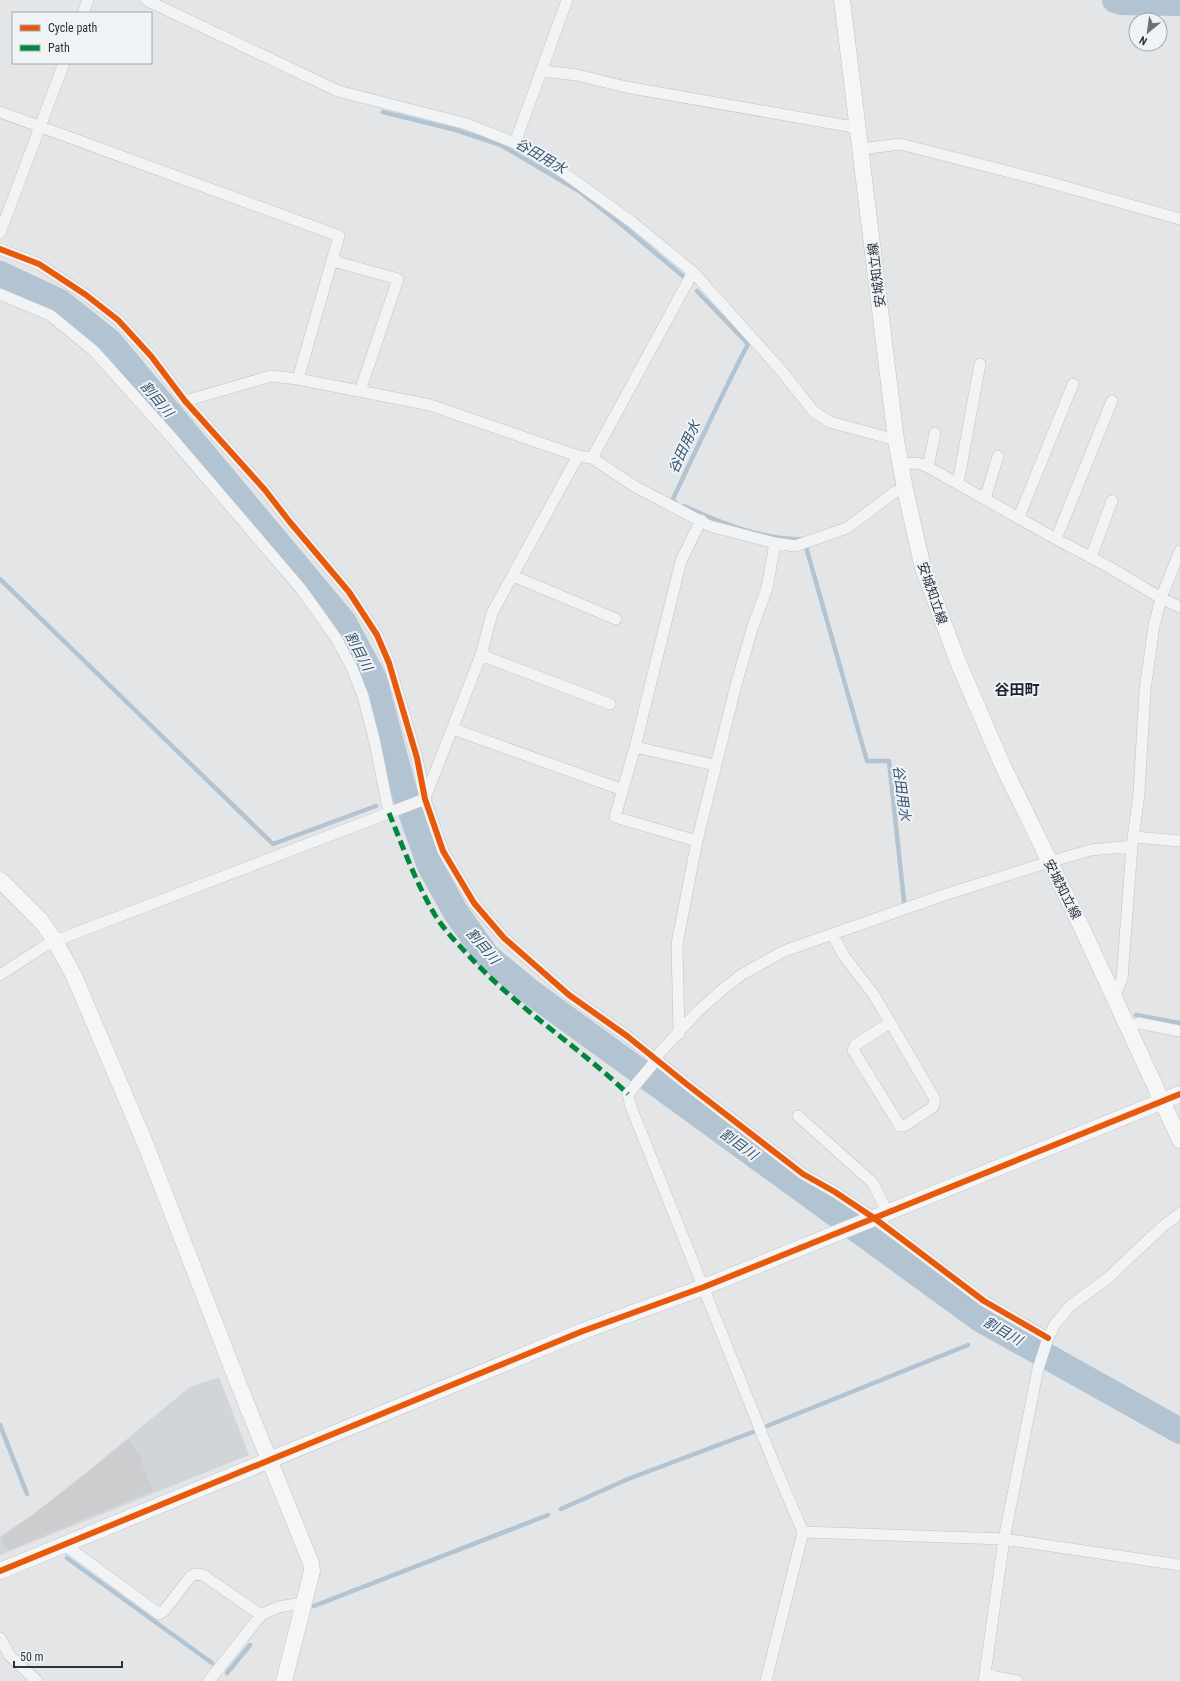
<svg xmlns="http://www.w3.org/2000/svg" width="1180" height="1681" viewBox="0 0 1180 1681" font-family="'Roboto Condensed','Noto Sans JP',sans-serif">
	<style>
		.built { fill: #d1d5da }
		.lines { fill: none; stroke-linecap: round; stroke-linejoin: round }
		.stream { stroke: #b2c3d1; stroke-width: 4.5 }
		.river { stroke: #b2c3d1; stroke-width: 26 }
		.building { fill: #cbcdcf }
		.street-casing { stroke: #c1c3c5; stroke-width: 12 }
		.secondary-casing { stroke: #c1c3c5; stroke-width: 17 }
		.street { stroke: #f1f3f4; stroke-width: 11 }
		.secondary { stroke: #f6f6f6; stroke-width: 16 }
		.quiet { stroke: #00873e; stroke-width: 5; stroke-dasharray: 10 5; stroke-linecap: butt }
		.cycleway-casing { stroke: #f0f3f6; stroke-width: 8 }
		.cycleway { stroke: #e8590c; stroke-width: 6 }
		.labels { text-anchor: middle; stroke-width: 4; stroke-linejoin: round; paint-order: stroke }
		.street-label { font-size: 13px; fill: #2a333f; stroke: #f0f3f6 }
		.water-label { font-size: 14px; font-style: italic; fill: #365471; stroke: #f0f3f6 }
		.quarter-label { font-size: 15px; font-weight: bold; fill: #1c2430; stroke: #f0f3f6 }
	</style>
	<rect width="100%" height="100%" fill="#e3e5e7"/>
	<!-- built -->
	<path class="built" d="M219,1377L249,1455L0,1555V1536L26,1519L31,1518L190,1387Z"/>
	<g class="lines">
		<!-- stream -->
		<path class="stream" d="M383,112L456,130L501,145L579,191L622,225L684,277
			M675,502L672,501C697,448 721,396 748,344L697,291
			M684,506C718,522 764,541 803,539
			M806,547L867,761H889L904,901
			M0,579L273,844L376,806
			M400,797L405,795
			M1136,1015L1180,1023
			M977,1329L980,1319
			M0,1425L27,1494
			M767,1426L968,1345
			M561,1509L628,1479L753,1432
			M67,1558L212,1663
			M314,1606L548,1515
			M227,1673L250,1645"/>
		<!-- river -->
		<path class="river" d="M1115,0L1121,2L1180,3
			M0,274L60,302L110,342L343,621L374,679L405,795L430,866L455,911L487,956L529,991L980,1319L1180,1431"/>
	</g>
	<!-- building -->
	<path class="building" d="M129,1440L142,1457L140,1460L153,1490L9,1550L1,1539Z"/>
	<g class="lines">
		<defs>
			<path id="street" d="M146,0L338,91L467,124L515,143L557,168L632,222L693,272L780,369L814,412L830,422L896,440
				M83,13L88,0
				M542,71L577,75L626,87L859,128
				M0,112L339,236L298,379
				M515,143L567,0
				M861,149L900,144L1041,180L1180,219
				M0,233L64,63
				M0,249L39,264L86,295L118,320L151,356L185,401L265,490L289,521L349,592L377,635L389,663L417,758L425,799L443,851L474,903L504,938L569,995L627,1036L689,1086L803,1174L835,1192L874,1218L984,1301L1048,1338
				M333,261L398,279L360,391
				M0,294L50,315L94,351L172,438L301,589L336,638L352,668L363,696L375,743L389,813
				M185,401L271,376L298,379L430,405L578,456L592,458L634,486L710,526L775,543L795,546L847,528L895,492L905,489
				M592,458L693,272
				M901,464L918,463L928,467L1056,539L1109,567L1161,598L1180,607
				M928,467L935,433
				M958,483L980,364
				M985,499L998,456
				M1019,517L1073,384
				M1056,539L1112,401
				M1091,557L1112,501
				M513,576L616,619
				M481,655L610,704
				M453,729L623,790
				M635,747L715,765
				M425,798L481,655L492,613L578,456
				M1134,837L1180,841
				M697,841L615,817L635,747L681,561L701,520
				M832,934L844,956L874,995L935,1099L933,1107L904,1126H900L853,1050L855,1045L890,1023
				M0,975L43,947L55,941L425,799
				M1114,997L1122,979L1132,846L1139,793L1145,690L1154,626L1161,598L1180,551
				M1127,1026L1139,1023L1180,1031
				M679,1034L677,944L697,841L736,685L752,629L767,588L775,543
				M798,1116L873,1183L887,1212
				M803,1532L1004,1539L1180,1565
				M65,1545L159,1614L164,1611L190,1577L195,1574L203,1575L261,1615
				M0,1638L10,1656L37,1681
				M985,1675L1017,1681
				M209,1681L261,1615L278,1607L303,1603
				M766,1681L803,1532L774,1464L631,1107L628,1094L652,1065L655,1058L697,1012L723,989L741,975L784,951L944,895L1049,862L1091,850L1132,846
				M984,1681L1004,1539L1038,1369L1048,1338L1055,1324L1070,1306L1109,1277L1162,1227L1180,1213"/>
			<path id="secondary" d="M842,0L896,440L905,489L923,568L958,662L1002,764L1081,926L1180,1140
				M0,880L42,922L55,941L74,976L145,1143L238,1383L311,1563L312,1571L284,1681
				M0,1571L583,1331L704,1287L1180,1094"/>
		</defs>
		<!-- street casing -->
		<use href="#street" class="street-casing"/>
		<!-- secondary casing -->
		<use href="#secondary" class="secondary-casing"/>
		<!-- street -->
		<use href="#street" class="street"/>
		<!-- secondary -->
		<use href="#secondary" class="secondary"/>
		<!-- quiet -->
		<path class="quiet" d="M389,813C403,847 416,883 435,915C445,931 458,944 470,957C518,1009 578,1046 628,1094"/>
		<defs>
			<path id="cycleway" d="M0,249L39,264L86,295L118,320L151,356L185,401L265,490L289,521L349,592L377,635L389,663L417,758L425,799L443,851L474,903L504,938L569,995L627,1036L689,1086L803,1174L835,1192L874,1218L984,1301L1048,1338
				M0,1571L583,1331L704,1287L1180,1094"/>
		</defs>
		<!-- cycleway casing -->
		<use href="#cycleway" class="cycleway-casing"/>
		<!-- cycleway -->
		<use href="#cycleway" class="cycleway"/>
	</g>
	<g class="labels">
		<!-- street labels -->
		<g class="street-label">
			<text transform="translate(876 275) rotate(-97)" y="5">安城知立線</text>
			<text transform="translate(933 593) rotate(71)" y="5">安城知立線</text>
			<text transform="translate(1063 889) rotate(63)" y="5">安城知立線</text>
		</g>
		<!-- water labels -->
		<g class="water-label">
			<text transform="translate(541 156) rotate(30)" y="5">谷田用水</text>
			<text transform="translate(157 399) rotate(50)" y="5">割目川</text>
			<text transform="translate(684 447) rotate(-65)" y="5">谷田用水</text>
			<text transform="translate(359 651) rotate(62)" y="5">割目川</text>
			<text transform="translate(902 793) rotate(82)" y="5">谷田用水</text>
			<text transform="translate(483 946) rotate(49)" y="5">割目川</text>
			<text transform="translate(739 1144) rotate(36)" y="5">割目川</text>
			<text transform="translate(1003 1331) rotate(30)" y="5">割目川</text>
		</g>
		<!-- quarter labels -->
		<g class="quarter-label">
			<text x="1017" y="695">谷田町</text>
		</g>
	</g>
	<!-- legend -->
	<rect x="12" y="12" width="140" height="52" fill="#f0f3f6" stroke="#a1a6ad"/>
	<rect x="20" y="25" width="20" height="6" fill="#e8590c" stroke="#a1a6ad"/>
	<text x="48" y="32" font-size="12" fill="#2a333f">Cycle path</text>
	<rect x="20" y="45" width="20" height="6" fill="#00873e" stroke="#a1a6ad"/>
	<text x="48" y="52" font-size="12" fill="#2a333f">Path</text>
	<!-- north arrow -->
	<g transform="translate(1148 32) rotate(209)"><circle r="19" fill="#f0f3f6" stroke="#a1a6ad"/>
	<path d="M0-3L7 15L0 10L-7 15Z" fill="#6b717a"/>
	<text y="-6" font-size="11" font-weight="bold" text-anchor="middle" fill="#2a333f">N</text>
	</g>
	<!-- scale -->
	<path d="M14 1661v6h108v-6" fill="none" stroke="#2a333f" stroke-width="2"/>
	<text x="20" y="1661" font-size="12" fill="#2a333f" stroke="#f0f3f6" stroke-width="3" paint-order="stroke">50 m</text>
</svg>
